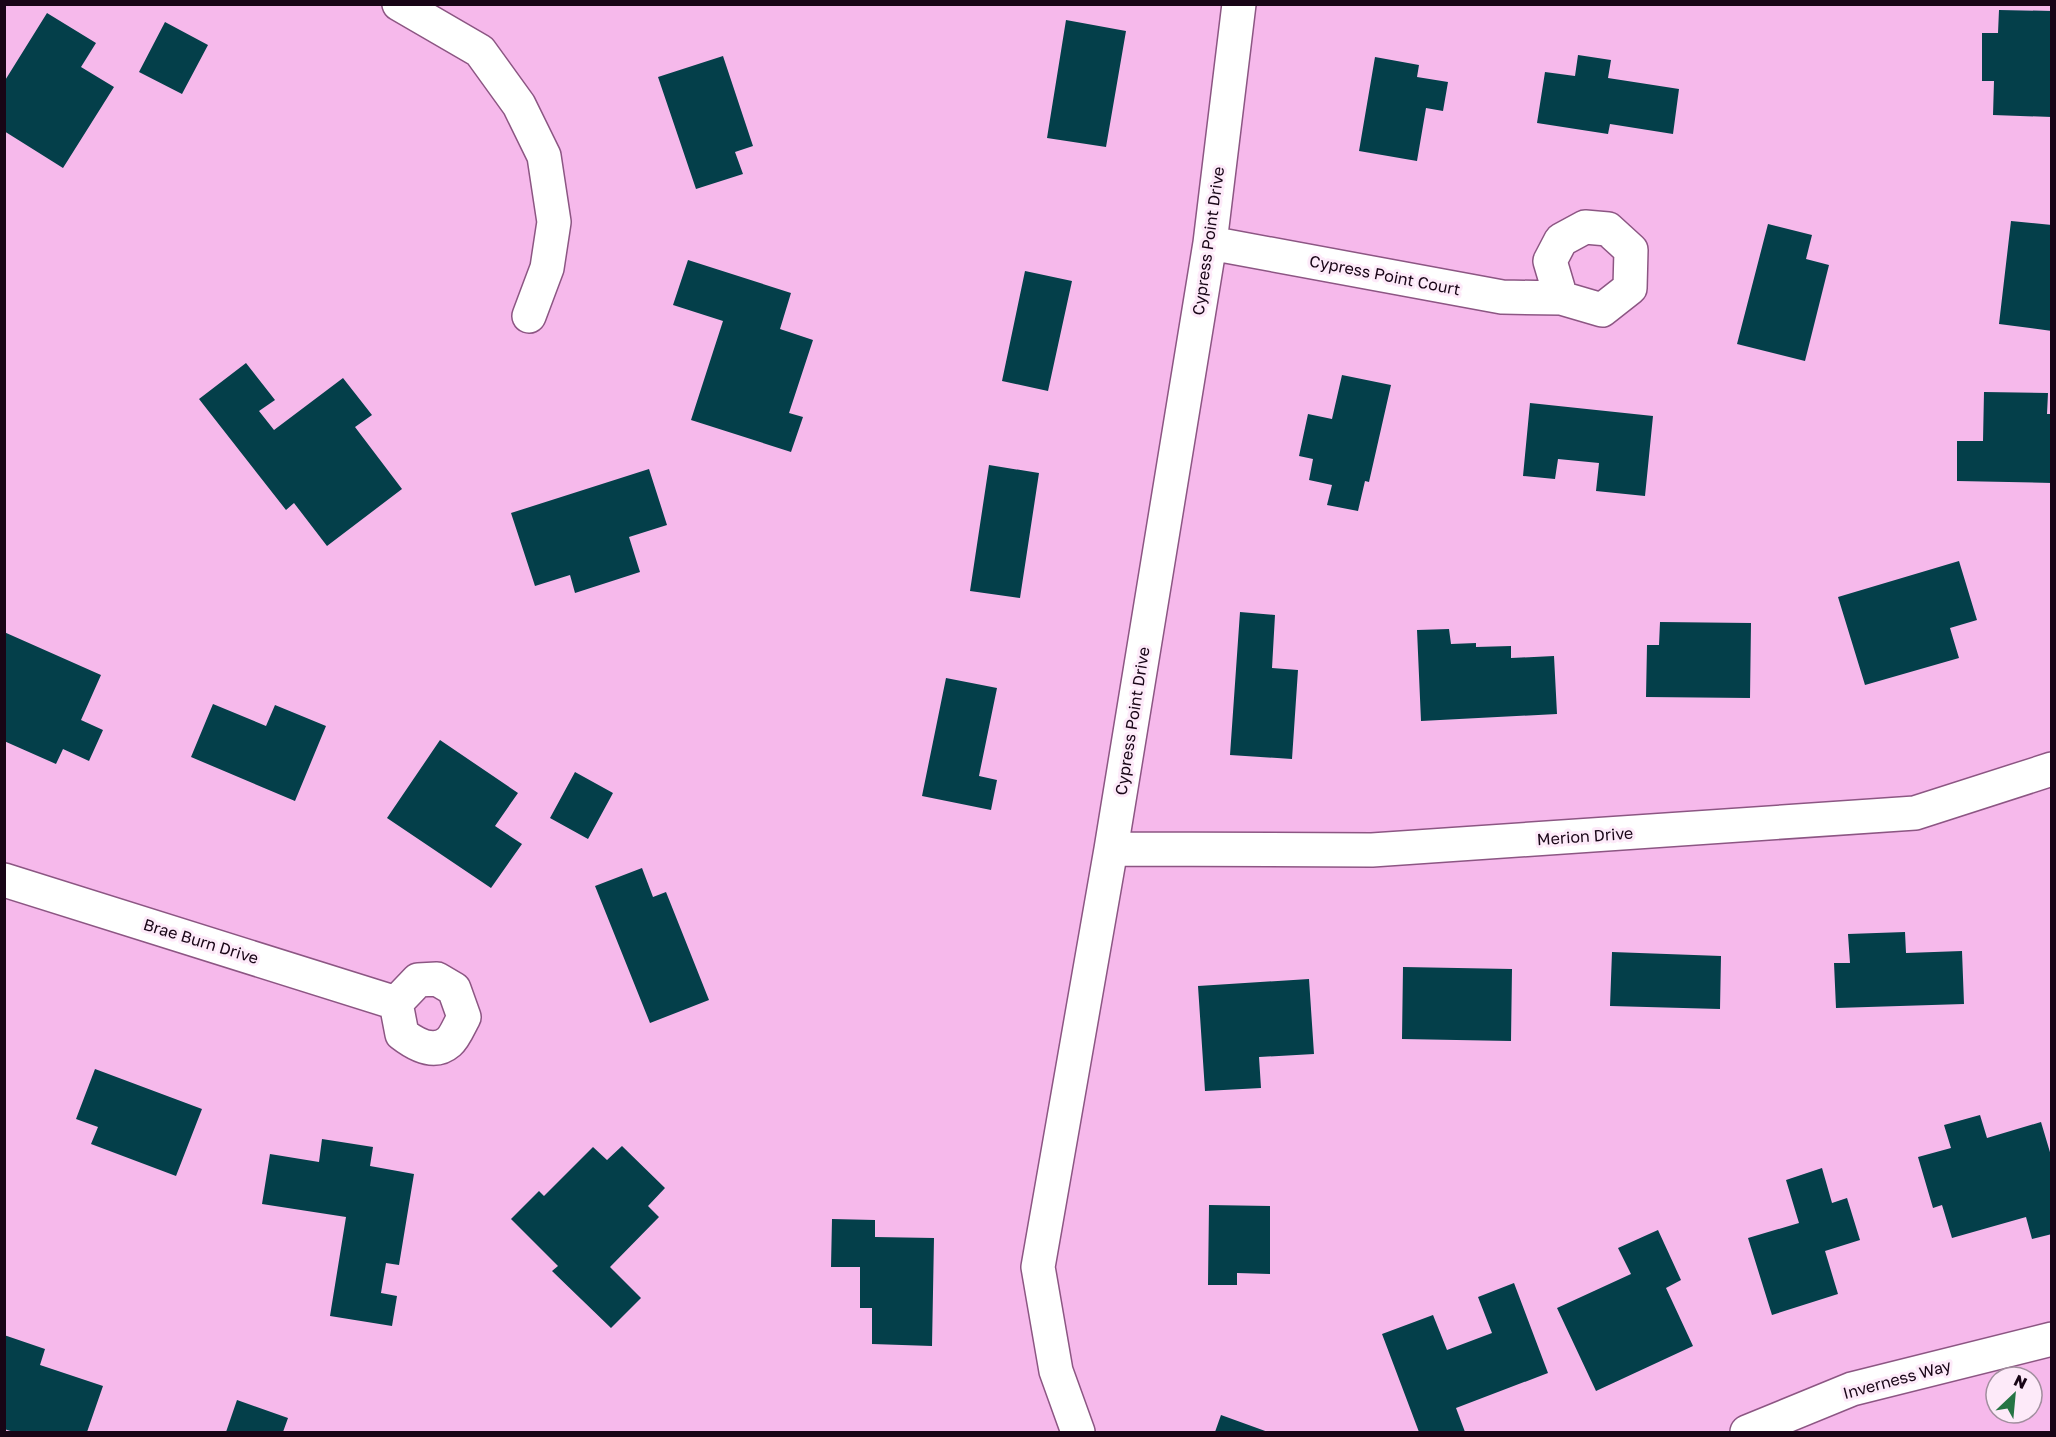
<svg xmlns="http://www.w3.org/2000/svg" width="2056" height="1437" viewBox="0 0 2056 1437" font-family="'Golos Text',sans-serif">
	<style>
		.building { fill: #043f4a }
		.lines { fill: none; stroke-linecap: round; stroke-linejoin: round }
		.street-casing { stroke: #8c5683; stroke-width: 36 }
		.street { stroke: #fff; stroke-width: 33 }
		.labels { text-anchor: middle; stroke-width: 6; stroke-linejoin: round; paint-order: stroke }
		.street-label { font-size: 16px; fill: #180516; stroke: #fdeaf9 }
	</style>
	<rect width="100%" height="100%" fill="#f6b9eb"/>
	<!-- building -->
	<path class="building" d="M1999,10L2052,11V117L1993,115L1994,81H1982V33H1998Z
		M47,13L96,43L81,67L114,87L63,168L4,131V82Z
		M1066,20L1126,31L1106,147L1047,138Z
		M165,22L208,45L182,94L139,72Z
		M1578,55L1611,60L1608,78L1679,89L1673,134L1610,124L1608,134L1537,123L1545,72L1575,76Z
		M723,56L753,146L735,152L743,174L696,189L658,77Z
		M1375,57L1419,65L1417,77L1448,82L1443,111L1426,108L1417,161L1359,151Z
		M2011,221L2052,225V331L1999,324Z
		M1768,224L1812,235L1806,259L1829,265L1805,361L1737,344Z
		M688,260L791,293L780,329L813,340L789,413L803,417L791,452L691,420L723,321L673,305Z
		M1025,271L1072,281L1048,391L1002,381Z
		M246,363L275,400L259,411L274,430L343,378L372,415L355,427L402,489L327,546L294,503L286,510L199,399Z
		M1342,375L1391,385L1369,482L1365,481L1358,511L1327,505L1332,485L1309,480L1313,459L1299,456L1308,414L1332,419Z
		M1984,392L2048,393L2047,414H2052V483L1957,481V441H1983Z
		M1530,403L1653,416L1645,496L1596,491L1599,463L1558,459L1555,479L1523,476Z
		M989,465L1039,473L1020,598L970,591Z
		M649,469L667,525L629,537L640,572L575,593L570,575L535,586L511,513Z
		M1959,561L1977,620L1950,628L1959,658L1865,685L1838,597Z
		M1240,612L1275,615L1272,668L1298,670L1292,759L1230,755Z
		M1660,622L1751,623L1750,698L1646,697L1647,645H1659Z
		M1449,629L1451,644L1476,643V647L1511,646V658L1554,656L1557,714L1421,721L1417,630Z
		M4,632L101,675L81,720L103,730L89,761L63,749L56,764L4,741Z
		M946,678L997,688L979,776L997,780L991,810L922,796Z
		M213,704L266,726L275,705L326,726L295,801L191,757Z
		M440,740L518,793L495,826L522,844L491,888L387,818Z
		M575,772L613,793L588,839L550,818Z
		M642,868L653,897L666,892L709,1000L650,1023L595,886Z
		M1905,932L1906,953L1962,951L1964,1004L1836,1008L1834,963H1850L1848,934Z
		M1612,952L1721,956L1720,1009L1610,1006Z
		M1403,967L1512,969L1511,1041L1402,1039Z
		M1309,979L1314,1054L1259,1057L1261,1088L1205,1091L1198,986Z
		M95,1069L202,1109L176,1176L91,1144L98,1127L76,1119Z
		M1980,1115L1987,1138L2041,1122L2052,1159V1234L2032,1239L2026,1217L1952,1238L1942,1205L1933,1208L1918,1157L1951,1148L1944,1125Z
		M322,1139L373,1147L370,1166L414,1174L399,1265L386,1263L381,1293L397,1296L392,1326L330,1316L346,1217L262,1204L270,1154L319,1162Z
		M622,1146L665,1188L648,1206L659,1217L610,1267L641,1298L611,1328L552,1271L558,1266L511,1219L539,1191L544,1196L593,1147L607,1160Z
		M1822,1168L1832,1203L1847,1198L1860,1240L1825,1251L1838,1294L1772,1315L1748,1238L1799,1223L1786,1180Z
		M1209,1205L1270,1206V1274L1237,1273V1285H1208Z
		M832,1219L875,1220V1237L934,1238L932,1346L872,1344V1308H860V1267H831Z
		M1658,1230L1681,1280L1666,1288L1693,1346L1596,1391L1557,1308L1631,1274L1618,1248Z
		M1514,1283L1548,1373L1456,1408L1465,1432H1419L1382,1334L1433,1315L1447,1350L1492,1333L1478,1297Z
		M4,1335L45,1349L40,1365L103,1386L87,1432H14L4,1429Z
		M237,1400L288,1418L283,1432H226Z
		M1221,1415L1268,1432H1215Z"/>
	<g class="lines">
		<defs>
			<path id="street" d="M399,4L480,51L519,105L544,156L554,222L547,268L529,316
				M1210,243L1502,297L1561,298L1602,310L1630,288L1631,250L1608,229L1585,227L1561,240L1550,261L1561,298
				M1111,849L1372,850L1915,813L2052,769
				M4,880L396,1003
				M437,979L454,989L464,1017C460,1024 455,1037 449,1042C434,1055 415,1044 402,1034L396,1003L418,980Z
				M1078,1432L1056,1371L1038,1267L1111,849L1210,243L1239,4
				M1747,1432L1852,1389L2052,1339"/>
		</defs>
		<!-- street casing -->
		<use href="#street" class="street-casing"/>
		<!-- street -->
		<use href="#street" class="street"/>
	</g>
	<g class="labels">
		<!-- street labels -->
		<g class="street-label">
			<text transform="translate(1208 241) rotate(-82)" y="6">Cypress Point Drive</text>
			<text transform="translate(1385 275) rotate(11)" y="6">Cypress Point Court</text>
			<text transform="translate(1132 721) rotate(-81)" y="6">Cypress Point Drive</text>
			<text transform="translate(1585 836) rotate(-4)" y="6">Merion Drive</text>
			<text transform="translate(201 941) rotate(17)" y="6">Brae Burn Drive</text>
			<text transform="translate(1897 1379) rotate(-15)" y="6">Inverness Way</text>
		</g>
	</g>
	<!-- border -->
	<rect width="2056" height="1437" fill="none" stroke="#180516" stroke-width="12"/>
	<!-- north arrow -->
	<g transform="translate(2014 1395) rotate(26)"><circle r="28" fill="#fdeaf9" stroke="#a18e9e" stroke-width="1.5"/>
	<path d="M0-4.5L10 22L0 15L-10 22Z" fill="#257444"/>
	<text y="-9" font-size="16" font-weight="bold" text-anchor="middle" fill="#180516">N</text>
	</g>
</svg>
